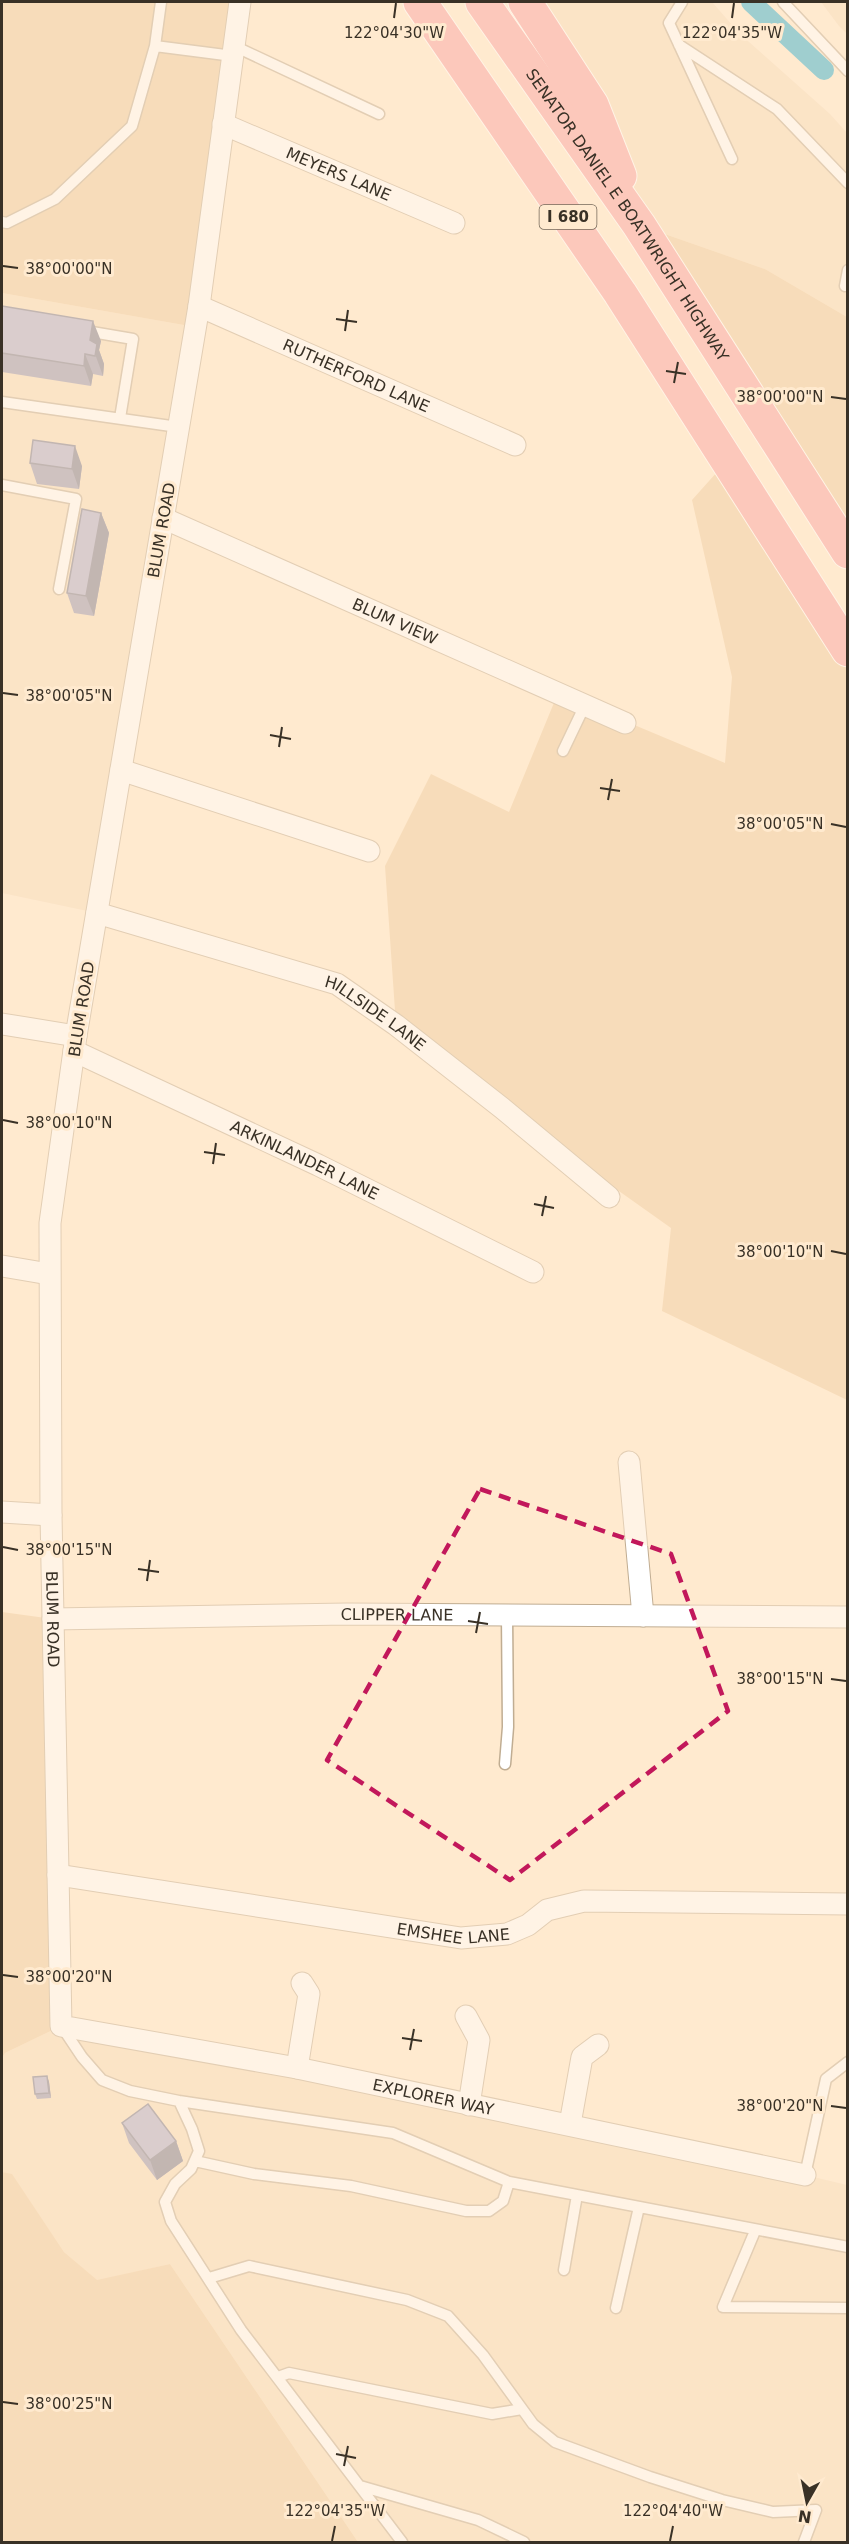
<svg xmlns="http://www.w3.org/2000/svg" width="849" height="2544" viewBox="0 0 849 2544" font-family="'DejaVu Sans',sans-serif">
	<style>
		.built { fill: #f6ddbb }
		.green { fill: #eecd9f }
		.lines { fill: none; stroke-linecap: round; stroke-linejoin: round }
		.canal { stroke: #2caecf; stroke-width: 20 }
		.lane-casing { stroke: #c0ad92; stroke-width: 13 }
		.street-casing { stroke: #c0ad92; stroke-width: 23 }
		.highway-casing { stroke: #fff; stroke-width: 35 }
		.lane { stroke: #fff; stroke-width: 10 }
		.street { stroke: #fff; stroke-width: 21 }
		.highway { stroke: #f8a0a2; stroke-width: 33 }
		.wall { fill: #9593ad }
		.shaded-wall { fill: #79788d }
		.building { fill: #adabc9; stroke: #79788d; stroke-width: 1.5 }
		.marked { fill: none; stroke: #c2185b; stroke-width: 4.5; stroke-dasharray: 12 8; stroke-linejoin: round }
		.ticks { fill: none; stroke: #393126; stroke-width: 2 }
		.labels { text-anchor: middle; stroke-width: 6; stroke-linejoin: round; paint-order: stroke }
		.shield { fill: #ffeacf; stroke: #746859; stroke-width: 1.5 }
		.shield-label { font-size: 15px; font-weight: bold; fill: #393126 }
		.street-label { font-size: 16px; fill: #393126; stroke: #ffeacf }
		.ticks-label { font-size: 15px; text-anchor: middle; fill: #393126; stroke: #ffeacf; stroke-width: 6; stroke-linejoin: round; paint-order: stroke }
	</style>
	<rect width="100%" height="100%" fill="#ffeacf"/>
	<!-- built -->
	<path class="built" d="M525,2H712L740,34L830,114L847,133V317L765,269L639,225Z
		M821,2H847V34L839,26Z
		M2,293L195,327L97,913L2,893Z
		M61,2026L805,2175L847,2185V2542H358L170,2264L97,2281L64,2252L12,2175L2,2172V2058L5,2053Z"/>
	<!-- green -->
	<path class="green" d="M2,2H240L195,327L2,293Z
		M639,225L765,269L847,317V552Z
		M726,462L847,650V1400L662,1311L671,1228L502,1108L396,1025L385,866L431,774L509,812L558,693L725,763L732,677L692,500Z
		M2,1612L53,1619L61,2026L5,2053L2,2058Z
		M2,2172L12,2174L64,2252L97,2280L170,2264L358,2542H2Z"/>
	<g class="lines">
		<!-- canal -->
		<path class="canal" d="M751,2L824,70"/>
		<defs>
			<path id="lane" d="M161,2L155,46L233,56
				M682,2L669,23L732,159
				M783,2L848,71
				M679,45L777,109L848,183
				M234,46L379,114
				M2,222L7,223L55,199L132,126L155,46
				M845,286L848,270
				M86,331L133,339L120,418
				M2,402L178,427
				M2,485L76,499L59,589
				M563,751L585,705
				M505,1764L508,1727L507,1615
				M62,2027L82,2057L102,2080L130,2091L179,2101L393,2133L509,2182L848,2247
				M179,2101L192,2129L199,2151L191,2169L175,2184L165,2202L171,2221L241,2330L402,2542
				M195,2161L254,2174L351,2186L466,2211H489L503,2201L509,2182
				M805,2175L826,2079L848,2062
				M755,2231L723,2307L848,2308
				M564,2270L577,2195
				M209,2278L249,2266L407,2300L448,2316L483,2355L533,2424L555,2442L650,2477L722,2500L773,2512L816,2510L804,2542
				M616,2308L639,2207
				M278,2377L289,2373L492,2414L522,2409
				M360,2486L478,2520L524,2542"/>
			<g id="street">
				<path id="s1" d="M240,2L199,306L76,1036L50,1223L51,1515L61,2026L297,2068L805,2175"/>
				<path id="s2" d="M223,124L454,223"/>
				<path id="s3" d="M199,306L515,445"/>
				<path id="s4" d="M163,518L625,723"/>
				<path d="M121,770L369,851"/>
				<path id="s5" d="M97,913L337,984L396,1025L502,1108L609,1197"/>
				<path d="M2,1024L76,1036"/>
				<path id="s6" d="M74,1051L318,1165L533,1272"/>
				<path d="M2,1266L49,1274"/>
				<path d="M629,1462L643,1616"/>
				<path d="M2,1512L51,1515"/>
				<path id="s7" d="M53,1619L347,1614L848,1617"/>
				<path id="s8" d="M58,1875L461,1938L507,1934L528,1925L547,1910L584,1901L848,1904"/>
				<path d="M466,2016L479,2040L469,2105"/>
				<path d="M297,2068L309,1994L302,1983"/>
				<path d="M570,2124L582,2057L598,2045"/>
			</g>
			<g id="highway">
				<path d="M420,2L620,293L848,650"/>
				<path id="s9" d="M482,2L639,225L848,552"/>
				<path d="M525,2L592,105L620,176"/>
			</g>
		</defs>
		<!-- lane casing -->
		<use href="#lane" class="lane-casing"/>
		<!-- street casing -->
		<use href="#street" class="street-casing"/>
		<!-- highway casing -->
		<use href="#highway" class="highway-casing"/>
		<!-- lane -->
		<use href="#lane" class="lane"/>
		<!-- street -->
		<use href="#street" class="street"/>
		<!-- highway -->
		<use href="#highway" class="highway"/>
	</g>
	<!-- wall -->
	<path class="wall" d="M2,306L101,341L99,350L104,364L103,376L93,374L91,386L2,372Z
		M30,463L82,466L79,489L37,484Z
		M101,513L109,533L94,616L74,613L67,593Z
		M47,2076L49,2082L51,2098L37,2099L35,2094Z
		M122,2123L176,2141L183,2161L157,2180L129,2143Z"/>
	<!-- shaded-wall -->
	<path class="shaded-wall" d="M93,321L101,341L99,350L104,364L103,376L90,340Z
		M85,354L93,374L91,386L84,366Z
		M75,446L82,466L79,489L72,469Z
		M101,513L109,533L94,616L86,596Z
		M47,2076L49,2082L51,2098L49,2093Z
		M176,2141L183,2161L157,2180L150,2160Z"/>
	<!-- building -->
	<path class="building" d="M2,306L93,321L90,340L97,344L95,356L85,354L84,366L2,353Z
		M33,440L75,446L72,469L30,463Z
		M82,509L101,513L86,596L67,593Z
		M47,2076L49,2093L35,2094L33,2077Z
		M148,2104L176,2141L150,2160L122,2123Z"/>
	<!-- marked area -->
	<path d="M0 0H849V2544H0ZM480,1489L671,1554L728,1711L510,1880L327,1760Z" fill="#ffeacf" fill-opacity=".55" fill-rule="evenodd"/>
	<path class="marked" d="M480,1489L671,1554L728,1711L510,1880L327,1760Z"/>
	<!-- ticks -->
	<path class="ticks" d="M394,18L396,3M732,18L734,3M3,266L18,268M336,319L357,322M345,331L348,310M666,371L686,374M674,383L678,362M831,397L846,399M3,693L18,695M270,735L291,739M279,747L282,727M600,788L620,791M608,800L612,779M831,824L846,827M3,1120L18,1123M204,1152L225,1155M213,1164L216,1143M534,1204L554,1208M542,1216L546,1196M831,1251L846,1254M3,1547L18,1550M138,1569L159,1572M147,1581L150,1560M468,1621L488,1624M476,1633L480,1612M831,1679L846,1681M3,1975L18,1977M402,2038L422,2041M410,2050L414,2029M831,2106L846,2108M3,2402L18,2404M336,2454L356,2458M344,2466L348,2446M332,2541L335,2526M670,2541L673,2526"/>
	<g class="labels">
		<!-- shield labels -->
		<rect class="shield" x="539.5" y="205" width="57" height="24" rx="4.5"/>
		<g class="shield-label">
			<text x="568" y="222">I 680</text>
		</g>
		<!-- street labels -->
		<g class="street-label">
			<text dy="6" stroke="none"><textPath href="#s2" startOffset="126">MEYERS LANE</textPath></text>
			<text dy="6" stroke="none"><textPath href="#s9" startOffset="258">SENATOR DANIEL E BOATWRIGHT HIGHWAY</textPath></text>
			<text dy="6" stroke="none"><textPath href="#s3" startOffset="172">RUTHERFORD LANE</textPath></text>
			<text transform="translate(161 530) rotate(-80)" y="6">BLUM ROAD</text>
			<text dy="6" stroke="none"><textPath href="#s4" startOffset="254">BLUM VIEW</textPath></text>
			<text transform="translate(81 1009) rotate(-81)" y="6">BLUM ROAD</text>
			<text dy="6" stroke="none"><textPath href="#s5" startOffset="298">HILLSIDE LANE</textPath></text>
			<text dy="6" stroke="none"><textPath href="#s6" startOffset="255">ARKINLANDER LANE</textPath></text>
			<text dy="6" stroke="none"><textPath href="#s7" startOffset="344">CLIPPER LANE</textPath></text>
			<text dy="6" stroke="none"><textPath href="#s1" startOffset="1632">BLUM ROAD</textPath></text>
			<text dy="6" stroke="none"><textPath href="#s8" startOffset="400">EMSHEE LANE</textPath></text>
			<text dy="6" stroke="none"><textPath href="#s1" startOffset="2418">EXPLORER WAY</textPath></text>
		</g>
	</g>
	<g class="ticks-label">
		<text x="732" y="38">122°04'35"W</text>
		<text x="394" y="38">122°04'30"W</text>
		<text x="69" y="274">38°00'00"N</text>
		<text x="780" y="402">38°00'00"N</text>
		<text x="69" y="701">38°00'05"N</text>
		<text x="780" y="829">38°00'05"N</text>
		<text x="69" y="1128">38°00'10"N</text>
		<text x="780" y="1257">38°00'10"N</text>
		<text x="69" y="1555">38°00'15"N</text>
		<text x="780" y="1684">38°00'15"N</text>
		<text x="69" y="1982">38°00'20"N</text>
		<text x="780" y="2111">38°00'20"N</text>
		<text x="69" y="2409">38°00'25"N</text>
		<text x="335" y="2516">122°04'35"W</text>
		<text x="673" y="2516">122°04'40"W</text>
	</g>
	<!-- border -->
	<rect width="849" height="2544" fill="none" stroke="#393126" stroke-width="6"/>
	<!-- north arrow -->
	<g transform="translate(807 2502) rotate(189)" stroke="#ffeacf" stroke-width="4.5" paint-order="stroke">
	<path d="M0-4.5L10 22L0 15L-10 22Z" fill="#393126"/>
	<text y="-9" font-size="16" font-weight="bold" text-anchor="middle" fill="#393126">N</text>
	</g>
</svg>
